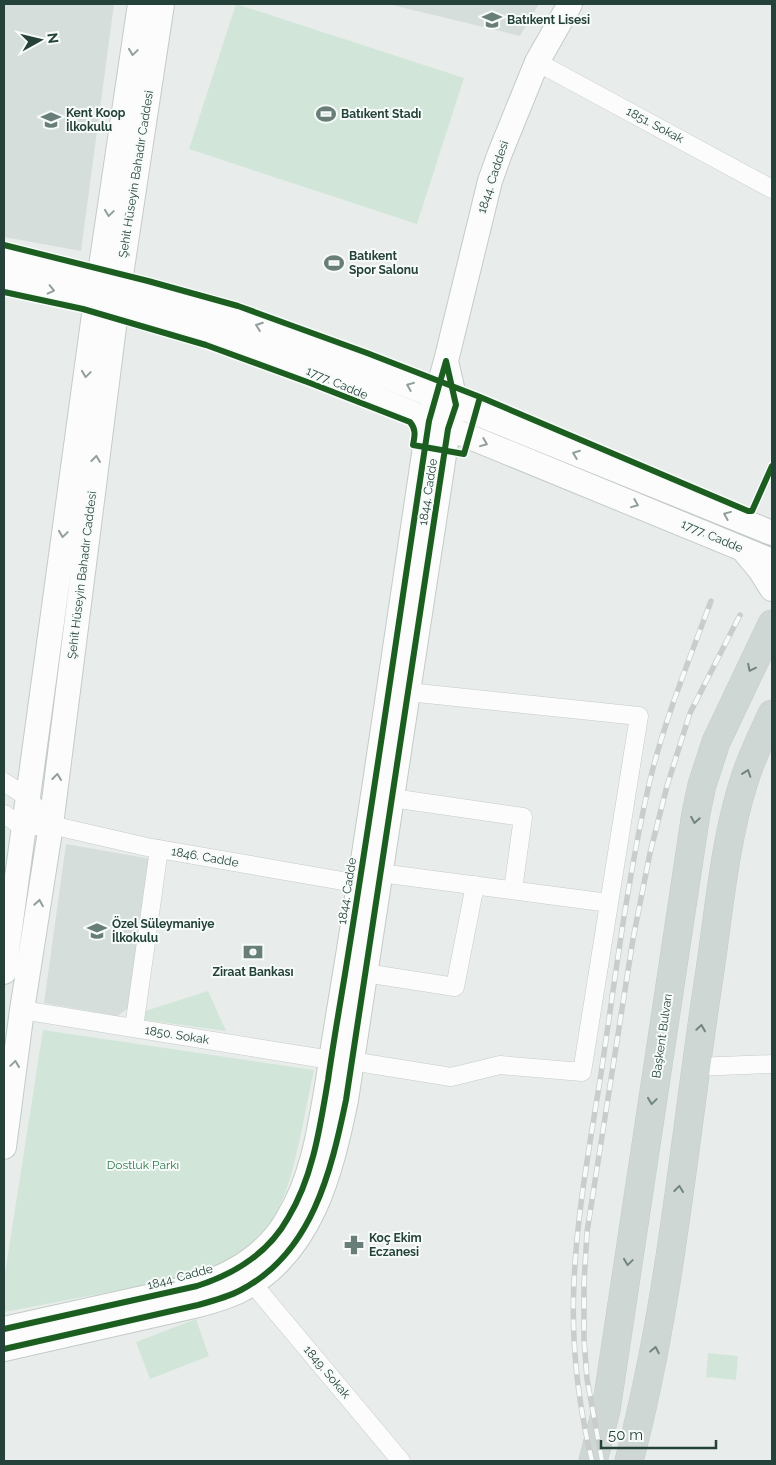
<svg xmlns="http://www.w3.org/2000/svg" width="776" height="1465" viewBox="0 0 776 1465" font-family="Raleway,sans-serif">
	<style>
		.built { fill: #d6dedb }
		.green { fill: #d1e6d8 }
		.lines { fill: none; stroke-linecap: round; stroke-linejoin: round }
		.street-casing { stroke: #c5cac8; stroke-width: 19 }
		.secondary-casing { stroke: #c3cbc8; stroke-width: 26 }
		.primary-casing { stroke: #c3ccc9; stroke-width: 29 }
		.street { stroke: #fcfcfc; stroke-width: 18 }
		.secondary { stroke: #fcfcfc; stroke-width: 24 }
		.primary { stroke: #cfd7d5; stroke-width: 28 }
		.rail-casing { stroke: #c9cdcc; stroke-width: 5.5 }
		.rail { stroke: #f7fbf9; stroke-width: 4; stroke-dasharray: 11; stroke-linecap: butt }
		.cycleway-casing { stroke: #f7fbf9; stroke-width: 9 }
		.cycleway { stroke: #1b5e20; stroke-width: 6 }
		.oneway { stroke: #909f9b }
		.oneway2 { stroke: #718580 }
		.labels { text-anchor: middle; stroke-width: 4; stroke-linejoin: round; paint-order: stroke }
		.poi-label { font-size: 12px; font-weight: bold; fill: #24423a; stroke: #f7fbf9; text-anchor: start }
		.street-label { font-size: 12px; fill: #24423a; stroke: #f7fbf9 }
		.park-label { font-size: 12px; fill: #2d7a4b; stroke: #f7fbf9 }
	</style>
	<rect width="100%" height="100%" fill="#e8edeb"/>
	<!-- built -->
	<path class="built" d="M4,4H114L81,251L4,237Z
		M388,4H539L520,36Z
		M66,844L151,859L128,1008L118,1016L44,1003Z"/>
	<!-- green -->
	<path class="green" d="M236,4L464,78L417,224L189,149Z
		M208,991L226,1031L138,1019L139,1013Z
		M43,1030L314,1070C309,1092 305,1115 300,1138C293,1167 288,1196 271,1221C253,1247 222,1265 194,1276L4,1312V1280Z
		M196,1319L209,1356L150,1379L136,1342Z
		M708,1353L738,1356L736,1380L706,1377Z"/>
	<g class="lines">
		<defs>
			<path id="street" d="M537,62L772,189
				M4,782L27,797L51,825
				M392,798L523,817L513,890
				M4,814L23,827L51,825L147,847L360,884
				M380,873L609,903
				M365,973L455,987L475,885
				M22,1010L331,1060
				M134,1028L159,849
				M351,1061L451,1077L500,1065L582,1072L639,716L408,692
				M695,1067L772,1064
				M253,1284L401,1461"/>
			<path id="secondary" d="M4,256C97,275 187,300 276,332L772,533
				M4,280L96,300L246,345L772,561
				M446,361L490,181L500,153L537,62L570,4
				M745,552L760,570L772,589
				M4,972L96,300L140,4
				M4,1147L22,1010L51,825L115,319L118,307L121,275L162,4
				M4,1329L197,1286C234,1274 268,1254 288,1218C313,1177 320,1127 328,1080C333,1045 339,1010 345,974C375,790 401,605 429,421L446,361L456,405L448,429L346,1100C331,1172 312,1253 241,1290C228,1297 213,1301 198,1305L4,1349"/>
			<path id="primary" d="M593,1461L606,1410L696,813L702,785L716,742L772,624
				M629,1461C671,1303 684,1139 709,977C719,912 724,844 744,781C751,758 762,736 772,714"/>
		</defs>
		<!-- street casing -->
		<use href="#street" class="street-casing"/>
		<!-- secondary casing -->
		<use href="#secondary" class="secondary-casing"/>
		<!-- primary casing -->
		<use href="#primary" class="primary-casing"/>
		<!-- street -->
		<use href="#street" class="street"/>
		<!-- secondary -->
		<use href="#secondary" class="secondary"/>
		<!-- primary -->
		<use href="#primary" class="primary"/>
		<defs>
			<path id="rail" d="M592,1461C578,1403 571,1342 574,1282C577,1210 591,1139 602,1067C616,972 628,875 650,780C665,719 689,660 711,601
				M602,1461L587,1379L584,1339V1284L587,1232L633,939L650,853L667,786L690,713L740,615"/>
		</defs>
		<!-- rail casing -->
		<use href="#rail" class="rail-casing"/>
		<!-- rail -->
		<use href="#rail" class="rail"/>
		<defs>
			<path id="cycleway" d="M4,245L148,281L238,306L367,353L480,397L748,511H752L772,466
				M4,292L83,309L206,345L310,383L410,422C416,429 415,435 413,445L464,454L480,397
				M4,1329L197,1286C234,1274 268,1254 288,1218C313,1177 320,1127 328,1080C333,1045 339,1010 345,974C375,790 401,605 429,421L446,361L456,405L448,429L346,1100C331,1172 312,1253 241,1290C228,1297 213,1301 198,1305L4,1349"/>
		</defs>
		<!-- cycleway casing -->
		<use href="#cycleway" class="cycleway-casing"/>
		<!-- cycleway -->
		<use href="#cycleway" class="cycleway"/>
	</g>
	<!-- one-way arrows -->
	<defs><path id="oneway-chevron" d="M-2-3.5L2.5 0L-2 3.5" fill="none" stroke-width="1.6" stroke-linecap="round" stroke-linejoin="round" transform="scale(1.25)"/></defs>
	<g class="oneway">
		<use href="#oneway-chevron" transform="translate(133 52) rotate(98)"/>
		<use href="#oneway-chevron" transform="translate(109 213) rotate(98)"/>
		<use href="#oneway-chevron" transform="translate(51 290) rotate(13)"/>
		<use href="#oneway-chevron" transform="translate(259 326) rotate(-160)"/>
		<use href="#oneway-chevron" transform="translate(86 374) rotate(98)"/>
		<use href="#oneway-chevron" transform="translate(410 386) rotate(-158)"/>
		<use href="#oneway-chevron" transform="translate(484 443) rotate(22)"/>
		<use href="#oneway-chevron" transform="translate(576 454) rotate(-159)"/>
		<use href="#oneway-chevron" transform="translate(96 459) rotate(-83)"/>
		<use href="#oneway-chevron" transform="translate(635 504) rotate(22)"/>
		<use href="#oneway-chevron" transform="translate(727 515) rotate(-158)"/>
		<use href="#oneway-chevron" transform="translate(63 534) rotate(98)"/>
		<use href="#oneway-chevron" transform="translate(57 777) rotate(-83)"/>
		<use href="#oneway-chevron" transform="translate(39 903) rotate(-81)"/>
		<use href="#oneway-chevron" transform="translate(15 1064) rotate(-82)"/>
	</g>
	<g class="oneway2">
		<use href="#oneway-chevron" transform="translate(751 668) rotate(116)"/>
		<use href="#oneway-chevron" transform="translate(747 773) rotate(-71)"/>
		<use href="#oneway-chevron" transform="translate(695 820) rotate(100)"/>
		<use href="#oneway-chevron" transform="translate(701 1028) rotate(-81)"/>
		<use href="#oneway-chevron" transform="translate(652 1101) rotate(98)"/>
		<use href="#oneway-chevron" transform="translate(679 1189) rotate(-83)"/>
		<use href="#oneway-chevron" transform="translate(628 1262) rotate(98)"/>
		<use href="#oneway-chevron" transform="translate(655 1350) rotate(-79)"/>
	</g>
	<!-- icons -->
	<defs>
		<symbol id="school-bare" viewBox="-9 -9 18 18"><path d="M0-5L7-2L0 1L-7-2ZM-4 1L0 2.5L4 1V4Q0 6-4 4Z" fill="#697e78" stroke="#f7fbf9" stroke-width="2.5" paint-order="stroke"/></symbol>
		<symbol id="stadium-bare" viewBox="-9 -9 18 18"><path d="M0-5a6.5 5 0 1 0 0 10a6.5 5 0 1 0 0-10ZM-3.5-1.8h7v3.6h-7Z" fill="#697e78" stroke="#f7fbf9" stroke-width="2.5" paint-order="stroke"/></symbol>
		<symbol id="bank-bare" viewBox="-9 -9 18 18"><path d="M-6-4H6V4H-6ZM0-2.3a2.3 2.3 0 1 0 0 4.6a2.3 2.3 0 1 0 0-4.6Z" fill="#697e78" stroke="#f7fbf9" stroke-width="2.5" paint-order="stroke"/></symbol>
		<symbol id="pharmacy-bare" viewBox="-9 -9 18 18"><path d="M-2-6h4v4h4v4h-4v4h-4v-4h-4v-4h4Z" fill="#697e78" stroke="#f7fbf9" stroke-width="2.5" paint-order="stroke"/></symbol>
	</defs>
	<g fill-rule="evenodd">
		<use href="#school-bare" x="478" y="6" width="28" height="28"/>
		<use href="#stadium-bare" x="312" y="100" width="28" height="28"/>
		<use href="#school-bare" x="37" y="106" width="28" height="28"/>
		<use href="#stadium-bare" x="320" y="249" width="28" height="28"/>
		<use href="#school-bare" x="83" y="917" width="28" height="28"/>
		<use href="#bank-bare" x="239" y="938" width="28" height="28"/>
		<use href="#pharmacy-bare" x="340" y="1231" width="28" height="28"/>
	</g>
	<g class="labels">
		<!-- poi labels -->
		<g class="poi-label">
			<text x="507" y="24">Batıkent Lisesi</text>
			<text x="66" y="117">Kent Koop<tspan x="66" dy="14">İlkokulu</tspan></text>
			<text x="341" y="118">Batıkent Stadı</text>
			<text x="349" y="260">Batıkent<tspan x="349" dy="14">Spor Salonu</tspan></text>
			<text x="112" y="928">Özel Süleymaniye<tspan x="112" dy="14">İlkokulu</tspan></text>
			<text x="253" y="976" text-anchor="middle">Ziraat Bankası</text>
			<text x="369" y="1242">Koç Ekim<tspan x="369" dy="14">Eczanesi</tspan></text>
		</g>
		<!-- street labels -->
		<g class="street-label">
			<text transform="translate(655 125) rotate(28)" y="4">1851. Sokak</text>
			<text transform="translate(136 174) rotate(-81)" y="4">Şehit Hüseyin Bahadır Caddesi</text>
			<text transform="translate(493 177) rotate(-72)" y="4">1844. Caddesi</text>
			<text transform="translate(337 383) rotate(23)" y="4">1777. Cadde</text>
			<text transform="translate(428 492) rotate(-81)" y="4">1844. Cadde</text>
			<text transform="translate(712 536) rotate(23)" y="4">1777. Cadde</text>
			<text transform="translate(82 575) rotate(-83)" y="4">Şehit Hüseyin Bahadır Caddesi</text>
			<text transform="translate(205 857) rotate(10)" y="4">1846. Cadde</text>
			<text transform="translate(347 891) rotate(-81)" y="4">1844. Cadde</text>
			<text transform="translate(177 1035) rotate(9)" y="4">1850. Sokak</text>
			<text transform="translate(662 1036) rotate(-82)" y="4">Başkent Bulvarı</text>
			<text transform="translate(180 1277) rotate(-15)" y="4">1844. Cadde</text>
			<text transform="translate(327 1372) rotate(50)" y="4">1849. Sokak</text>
		</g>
		<!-- park labels -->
		<g class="park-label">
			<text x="143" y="1169">Dostluk Parkı</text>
		</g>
	</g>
	<!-- border -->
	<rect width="776" height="1465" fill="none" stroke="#24423a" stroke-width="10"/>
	<!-- north arrow -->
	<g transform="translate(40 40) rotate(82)" stroke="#f7fbf9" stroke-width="4" paint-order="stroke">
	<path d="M0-4L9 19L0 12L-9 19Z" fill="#24423a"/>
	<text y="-8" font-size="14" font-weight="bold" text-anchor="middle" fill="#24423a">N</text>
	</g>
	<!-- scale -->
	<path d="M601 1440v8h115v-8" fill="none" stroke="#24423a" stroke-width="2.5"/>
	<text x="608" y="1440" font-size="15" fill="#24423a" stroke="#f7fbf9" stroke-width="4" paint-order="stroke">50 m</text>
</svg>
